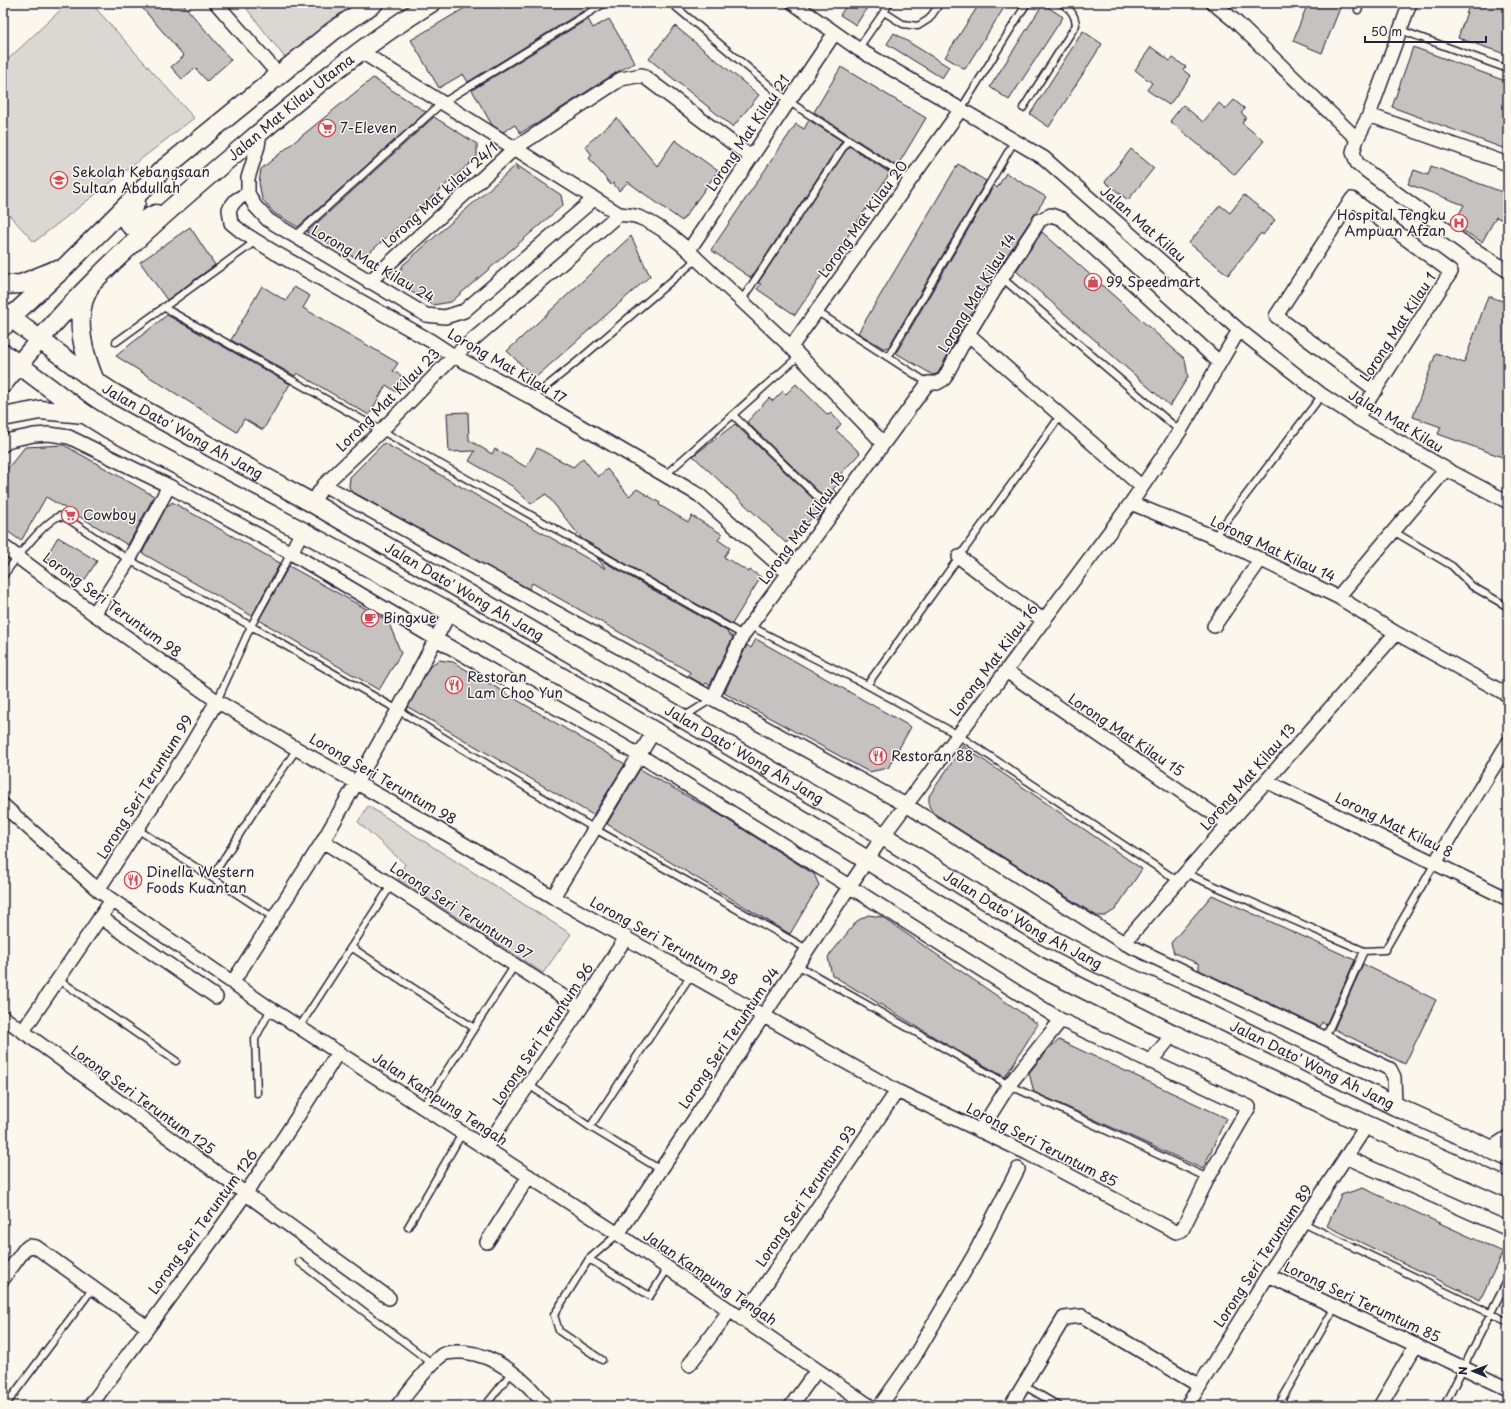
<svg xmlns="http://www.w3.org/2000/svg" width="1511" height="1409" viewBox="0 0 1511 1409" font-family="'Playpen Sans',sans-serif">
	<style>
		.green { fill: #dbd8d3; stroke: #7e7d87 }
		.building { fill: #c6c2c0; stroke: #22223b }
		.lines { fill: none; stroke-linecap: round; stroke-linejoin: round }
		.lane-casing { stroke: #22223b; stroke-width: 9 }
		.street-casing { stroke: #22223b; stroke-width: 16 }
		.secondary-casing { stroke: #22223b; stroke-width: 21 }
		.lane { stroke: #fbf7ec; stroke-width: 6 }
		.street { stroke: #fbf7ec; stroke-width: 13 }
		.secondary { stroke: #fbf7ec; stroke-width: 18 }
		.labels { text-anchor: middle; stroke-width: 3; stroke-linejoin: round; paint-order: stroke }
		.street-label { font-size: 14px; fill: #22223b; stroke: #fbf7ec }
		.poi-label { font-size: 14px; fill: #22223b; stroke: #fbf7ec; text-anchor: start }
	</style>
	<rect width="100%" height="100%" fill="#fbf7ec"/>
	<filter id="ink" filterUnits="userSpaceOnUse"><feTurbulence type="fractalNoise" baseFrequency=".025" numOctaves="2"/><feDisplacementMap in="SourceGraphic" scale="8" xChannelSelector="R" yChannelSelector="G"/><feConvolveMatrix kernelMatrix="1 2 1 2 8 2 1 2 1" color-interpolation-filters="sRGB"/></filter>
	<g filter="url(#ink)">
		<!-- green -->
		<path class="green" d="M68,3H91L194,118L34,242L3,208V64Z
			M255,3H352L355,6L286,59L247,9Z
			M368,806L571,934L543,973L398,879L405,864L358,822Z"/>
		<!-- building -->
		<path class="building" d="M138,3H182L231,60L207,81L195,68L182,79L171,67L184,56Z
			M473,3H579L583,11L468,82L463,74L439,88L411,40Z
			M848,3H870L856,25L840,15Z
			M980,3H1007L965,69L945,57Z
			M1308,3H1342L1322,53L1293,41Z
			M1470,3H1508V55L1458,38Z
			M1043,4L1063,17L1009,100L990,87Z
			M588,19L593,28L609,19L635,63L617,72L538,123L520,133L515,125L503,132L492,125L472,90Z
			M675,26L759,95L733,127L649,59Z
			M1083,31L1102,44L1049,127L1030,114Z
			M894,33L949,67L942,78L887,44Z
			M1151,47L1170,61L1173,58L1186,67L1183,70L1191,76L1169,105L1147,90L1152,83L1135,70Z
			M1413,47L1508,82V150L1392,107Z
			M841,67L926,118L899,163L898,162L895,165L814,112Z
			M373,78L426,112L298,227L274,213L262,199L259,183L261,169Z
			M1234,100L1245,109L1241,113L1246,117L1242,123L1264,141L1235,175L1170,121L1183,105L1203,122L1219,103L1226,109Z
			M434,117L477,144V157L370,252L362,258L351,256L307,232Z
			M617,118L657,166L675,140L718,171L682,221L628,182L619,191L613,183L611,185L589,158L592,155L585,146Z
			M809,120L842,141L751,278L711,250L796,124L804,129Z
			M849,146L890,173L795,315L757,289L761,284L758,283Z
			M1131,149L1154,168L1128,200L1105,182Z
			M515,164L561,195L563,205L451,302L433,305L400,285L398,275L403,265L514,167L518,170Z
			M958,164L986,181L888,348L886,347L885,349L858,333Z
			M1431,166L1508,194V222L1496,217L1482,242L1455,226L1453,225L1464,205L1408,184L1414,170L1428,175Z
			M1006,173L1046,197L995,274L961,330L938,373L933,375L896,353L994,185L997,188Z
			M1244,195L1275,220L1263,235L1261,233L1228,275L1189,243L1220,205L1230,213Z
			M190,227L215,265L167,300L140,262Z
			M1042,232L1185,359L1188,377L1170,406L1016,271Z
			M631,236L650,276L535,378L507,351Z
			M262,286L286,301L294,287L310,296L303,308L398,363L393,371L404,377L396,392L386,385L369,415L297,373L295,376L231,340Z
			M1488,296L1508,303V459L1438,434L1441,427L1413,417L1436,353L1464,363Z
			M167,315L290,384L263,430L244,419L237,432L116,356Z
			M796,384L828,415L831,413L841,424L836,430L860,453L836,479L839,483L833,489L837,493L830,503L747,422L769,398L773,401L783,391L786,394Z
			M468,412L469,440L492,454L495,449L526,467L537,448L573,467L583,458L598,477L607,469L629,496L637,489L660,503L659,505L688,522L692,516L722,534L718,540L730,548L724,557L749,572L750,570L761,577L732,624L582,539L546,494L531,504L512,486L469,461L475,451L449,452L447,413Z
			M735,424L825,510L817,520L813,517L786,543L693,456Z
			M384,443L606,569L597,558L728,632L727,633L733,637L710,685L706,683L704,685L688,676L690,672L532,583L529,589L351,491L349,487L350,477Z
			M64,445L154,496L128,545L46,497L21,541L3,528V474L25,447Z
			M172,502L280,563L252,616L142,553L168,504L170,505Z
			M58,537L97,561L84,581L46,557Z
			M289,566L388,621L401,653L379,690L259,620Z
			M756,639L911,727L888,768L869,772L724,693L747,645L751,648Z
			M439,660L453,662L625,764L593,815L408,707L430,666Z
			M963,746L1142,869L1115,910L1105,916H1097L933,813L929,806V796Z
			M640,769L720,815L814,874L819,885L790,934L607,824Z
			M1212,895L1355,960L1326,1025L1322,1022L1320,1027L1199,970V964L1174,953L1171,943Z
			M868,915L882,917L1038,1024L1005,1077L939,1040L832,975L828,957L857,921Z
			M1363,964L1436,1000L1405,1064L1334,1029Z
			M1059,1040L1226,1118L1203,1169L1034,1092L1029,1073L1047,1050Z
			M1363,1188L1503,1252L1480,1300L1327,1226L1341,1195Z"/>
		<g class="lines">
			<defs>
				<path id="lane" d="M671,3L788,101L910,180
					M1358,10L1361,3
					M884,12L903,24L918,26L929,19L940,3
					M1400,30L1508,69
					M858,49L890,3
					M1023,108L1076,25C1075,14 1070,9 1061,3
					M961,109L1027,3
					M294,237L442,103L605,3
					M1002,278L1180,431
					M741,301L848,140
					M163,307L743,635
					M816,311L928,383
					M116,342L256,241
					M888,357L1015,140
					M532,398L579,360L697,259
					M733,415L834,513
					M665,475L799,356
					M1393,531L1452,566L1472,586L1508,607
					M1214,537L1322,395
					M3,576C16,559 41,525 59,516L68,519L129,560L251,626L398,710L595,829L807,949
					M750,626L867,685L958,735L1178,881
					M867,685L1061,415
					M217,701L251,626L291,553
					M685,716L712,699
					M137,829L274,918
					M1185,873L1364,951L1385,950L1435,863
					M212,877L266,793L297,749
					M351,947L474,1028
					M797,965L1009,1085L1208,1178
					M58,979L176,1061
					M300,1026L392,884
					M1325,1038L1364,951
					M529,1085L590,1127L661,1170
					M257,1093L255,1039L271,1009
					M423,1107L515,965
					M590,1127L691,975
					M1303,1223L1508,1322
					M408,1227L463,1132
					M589,1259L650,1296L668,1268
					M299,1262L433,1364
					M602,1360L559,1331L554,1315L589,1259L618,1234
					M1023,1385L1059,1406
					M5,1406L93,1288
					M485,1406L512,1372
					M1278,1406L1335,1307
					M1444,1406L1508,1279"/>
				<path id="street" d="M216,3L279,75
					M793,3L858,49L1044,158L1239,330L1322,395L1357,418L1446,469L1508,502
					M1213,3L1235,21L1357,139
					M1410,3L1369,115L1357,139L1353,152L1357,163L1368,172L1467,245L1508,271
					M360,51L619,214C625,215 633,215 638,217C658,224 683,244 697,259L791,347L883,443
					M1369,115L1508,164
					M260,132L258,146L248,178V193L255,206L268,220L426,315L445,317L464,311L594,199
					M248,193L236,200L229,209L231,223L242,232L274,252L431,341L454,356L532,398L699,495L788,573
					M689,250L834,34
					M369,282L515,148L621,79L642,75L751,157
					M968,334L1142,487
					M791,347L961,109
					M1357,418L1451,272L1352,199L1276,316L1376,390
					M3,445L10,440L34,435L49,434L69,437L169,486L291,553L436,639L639,755L849,886L1061,1020L1249,1107L1208,1178L1182,1230L1176,1232L1027,1153L897,1091L553,897L452,837L297,749L217,701L94,614L3,546
					M324,485L906,805L1124,943L1390,1069L1394,1077L1395,1106
					M312,503L324,485L382,430L454,356L619,214
					M1131,503L1214,537L1338,597L1396,633L1508,695
					M291,553L302,531
					M959,557L1044,621
					M1338,597L1446,469
					M94,614L129,560L169,486
					M1214,626L1261,559
					M1006,671L1228,824
					M712,699L743,635L928,383H937L944,379L968,334L1002,278L1040,220L1051,215L1062,219L1219,362
					M1266,781L1508,899
					M3,805L98,890L112,900L271,1009L618,1234L870,1406
					M323,841L581,1008
					M1435,863L1508,743
					M98,890L190,747L217,701
					M553,897L654,731
					M100,917L216,997
					M1124,943L1396,633
					M233,982L323,841L398,710L450,612
					M3,1017L389,1298
					M23,1031L112,900
					M1150,1062L1173,1034
					M980,1131L1009,1085L1061,1020
					M486,1147L581,1008L626,937
					M1490,1149L1508,1137
					M1346,1157L1508,1229
					M618,1234L883,836L1131,503L1180,431L1239,330
					M487,1242L529,1176
					M1268,1275L1508,1389
					M3,1279L24,1250L29,1246L36,1247L147,1327
					M742,1319L897,1091
					M689,1365L730,1310
					M90,1406C175,1290 264,1176 338,1052
					M397,1406C410,1391 427,1366 442,1355C448,1351 456,1352 463,1352C496,1355 526,1379 545,1406
					M791,1406L817,1370
					M880,1406L913,1359L974,1255L1018,1169
					M1011,1406L1064,1318L1082,1316L1200,1386
					M1187,1406L1268,1275L1367,1125
					M1380,1406L1416,1345"/>
				<g id="secondary">
					<path d="M136,202L127,216V221L130,225H134L156,214"/>
					<path d="M3,285L21,284L55,270"/>
					<path d="M89,288C87,293 84,298 83,303C76,328 85,357 95,381"/>
					<path id="s1" d="M3,312L95,381L115,394L312,503L682,718L883,836L1036,931L1099,964L1185,1002L1395,1106L1508,1157"/>
					<path d="M4,326L10,318L67,265L161,171L333,31L374,3"/>
					<path d="M3,353L85,414L109,429L302,531L450,612L654,731L867,860L1038,966L1173,1034L1367,1125L1508,1188"/>
					<path id="s2" d="M3,384C31,349 60,315 91,284C139,235 191,190 244,146C304,95 364,44 431,3"/>
					<path d="M3,417L40,410L85,414"/>
				</g>
			</defs>
			<!-- lane casing -->
			<use href="#lane" class="lane-casing"/>
			<!-- street casing -->
			<use href="#street" class="street-casing"/>
			<!-- secondary casing -->
			<use href="#secondary" class="secondary-casing"/>
			<!-- lane -->
			<use href="#lane" class="lane"/>
			<!-- street -->
			<use href="#street" class="street"/>
			<!-- secondary -->
			<use href="#secondary" class="secondary"/>
		</g>
	</g>
	<!-- icons -->
	<defs>
		<symbol id="supermarket-ring" viewBox="-11 -11 22 22"><circle r="9.5" fill="#fbf7ec" stroke="#d1495b" stroke-width="1.5"/><path d="M-6-5.5h2.5l.6 2H6L4.5 2H-2.5L-4.4-4H-6ZM-1.5 3.2a1.3 1.3 0 1 0 .1 0ZM3 3.2a1.3 1.3 0 1 0 .1 0Z" fill="#d1495b"/></symbol>
		<symbol id="school-ring" viewBox="-11 -11 22 22"><circle r="9.5" fill="#fbf7ec" stroke="#d1495b" stroke-width="1.5"/><path d="M0-5L7-2L0 1L-7-2ZM-4 1L0 2.5L4 1V4Q0 6-4 4Z" fill="#d1495b"/></symbol>
		<symbol id="hospital-ring" viewBox="-11 -11 22 22"><circle r="9.5" fill="#fbf7ec" stroke="#d1495b" stroke-width="1.5"/><path d="M-5-5h3v3.5h4V-5h3V5h-3V1.5h-4V5h-3Z" fill="#d1495b"/></symbol>
		<symbol id="shop-ring" viewBox="-11 -11 22 22"><circle r="9.5" fill="#fbf7ec" stroke="#d1495b" stroke-width="1.5"/><path d="M-5-2.5h2.3a2.7 3.5 0 0 1 5.4 0H5L5.5 6h-11ZM-1.5-2.5h3a1.5 2.3 0 0 0-3 0Z" fill="#d1495b"/></symbol>
		<symbol id="cafe-ring" viewBox="-11 -11 22 22"><circle r="9.5" fill="#fbf7ec" stroke="#d1495b" stroke-width="1.5"/><path d="M-5.5-4.5H6V0H3Q3 3.5 0 3.5H-2.5Q-5.5 3.5-5.5 0ZM3-3.2v2h1.7v-2ZM-6 4.5H4V6H-6Z" fill="#d1495b"/></symbol>
		<symbol id="restaurant-ring" viewBox="-11 -11 22 22"><circle r="9.5" fill="#fbf7ec" stroke="#d1495b" stroke-width="1.5"/><path d="M-5-6h1v4h1v-4h1v4h1v-4h1v5L-1.5 .5V6h-2V.5L-5-1ZM5-6V6H3V1.5H1.5Q1.5-4 5-6Z" fill="#d1495b"/></symbol>
	</defs>
	<g fill-rule="evenodd">
		<use href="#supermarket-ring" x="317" y="118" width="20" height="20"/>
		<use href="#school-ring" x="49" y="170" width="20" height="20"/>
		<use href="#hospital-ring" x="1449" y="213" width="20" height="20"/>
		<use href="#shop-ring" x="1083" y="272" width="20" height="20"/>
		<use href="#supermarket-ring" x="60" y="505" width="20" height="20"/>
		<use href="#cafe-ring" x="360" y="608" width="20" height="20"/>
		<use href="#restaurant-ring" x="444" y="675" width="20" height="20"/>
		<use href="#restaurant-ring" x="868" y="746" width="20" height="20"/>
		<use href="#restaurant-ring" x="123" y="870" width="20" height="20"/>
	</g>
	<g class="labels">
		<!-- street labels -->
		<g class="street-label">
			<text dy="5" stroke="none"><textPath href="#s2" startOffset="400">Jalan Mat Kilau Utama</textPath></text>
			<text transform="translate(748 133) rotate(-56)" y="5">Lorong Mat Kilau 21</text>
			<text transform="translate(440 195) rotate(-42)" y="5">Lorong Mat kilau 24/1</text>
			<text transform="translate(863 219) rotate(-54)" y="5">Lorong Mat Kilau 20</text>
			<text transform="translate(1143 224) rotate(41)" y="5">Jalan Mat Kilau</text>
			<text transform="translate(373 264) rotate(30)" y="5">Lorong Mat Kilau 24</text>
			<text transform="translate(977 293) rotate(-59)" y="5">Lorong Mat Kilau 14</text>
			<text transform="translate(1398 327) rotate(-57)" y="5">Lorong Mat Kilau 1</text>
			<text transform="translate(507 366) rotate(30)" y="5">Lorong Mat Kilau 17</text>
			<text transform="translate(388 400) rotate(-45)" y="5">Lorong Mat Kilau 23</text>
			<text transform="translate(1396 421) rotate(31)" y="5">Jalan Mat Kilau</text>
			<text dy="5" stroke="none"><textPath href="#s1" startOffset="216">Jalan Dato' Wong Ah Jang</textPath></text>
			<text transform="translate(802 528) rotate(-54)" y="5">Lorong Mat Kilau 18</text>
			<text transform="translate(1273 549) rotate(25)" y="5">Lorong Mat Kilau 14</text>
			<text dy="5" stroke="none"><textPath href="#s1" startOffset="540">Jalan Dato' Wong Ah Jang</textPath></text>
			<text transform="translate(112 605) rotate(36)" y="5">Lorong Seri Teruntum 98</text>
			<text transform="translate(994 660) rotate(-53)" y="5">Lorong Mat Kilau 16</text>
			<text transform="translate(1126 735) rotate(34)" y="5">Lorong Mat Kilau 15</text>
			<text dy="5" stroke="none"><textPath href="#s1" startOffset="864">Jalan Dato' Wong Ah Jang</textPath></text>
			<text transform="translate(1248 777) rotate(-49)" y="5">Lorong Mat Kilau 13</text>
			<text transform="translate(383 779) rotate(30)" y="5">Lorong Seri Teruntum 98</text>
			<text transform="translate(145 787) rotate(-58)" y="5">Lorong Seri Teruntum 99</text>
			<text transform="translate(1394 825) rotate(26)" y="5">Lorong Mat Kilau 8</text>
			<text transform="translate(461 911) rotate(33)" y="5">Lorong Seri Teruntum 97</text>
			<text dy="5" stroke="none"><textPath href="#s1" startOffset="1188">Jalan Dato' Wong Ah Jang</textPath></text>
			<text transform="translate(664 941) rotate(29)" y="5">Lorong Seri Teruntum 98</text>
			<text transform="translate(543 1034) rotate(-56)" y="5">Lorong Seri Teruntum 96</text>
			<text transform="translate(729 1038) rotate(-56)" y="5">Lorong Seri Teruntum 94</text>
			<text dy="5" stroke="none"><textPath href="#s1" startOffset="1512">Jalan Dato' Wong Ah Jang</textPath></text>
			<text transform="translate(440 1099) rotate(33)" y="5">Jalan Kampung Tengah</text>
			<text transform="translate(143 1100) rotate(36)" y="5">Lorong Seri Teruntum 125</text>
			<text transform="translate(1042 1145) rotate(27)" y="5">Lorong Seri Teruntum 85</text>
			<text transform="translate(806 1196) rotate(-56)" y="5">Lorong Seri Teruntum 93</text>
			<text transform="translate(203 1222) rotate(-54)" y="5">Lorong Seri Teruntum 126</text>
			<text transform="translate(1263 1256) rotate(-57)" y="5">Lorong Seri Teruntum 89</text>
			<text transform="translate(710 1278) rotate(34)" y="5">Jalan Kampung Tengah</text>
			<text transform="translate(1362 1302) rotate(25)" y="5">Lorong Seri Terumtum 85</text>
		</g>
		<!-- poi labels -->
		<g class="poi-label">
			<text x="340" y="133">7-Eleven</text>
			<text x="72" y="177">Sekolah Kebangsaan<tspan x="72" dy="16">Sultan Abdullah</tspan></text>
			<text x="1446" y="220" text-anchor="end">Hospital Tengku<tspan x="1446" dy="16">Ampuan Afzan</tspan></text>
			<text x="1106" y="287">99 Speedmart</text>
			<text x="83" y="520">Cowboy</text>
			<text x="383" y="623">Bingxue</text>
			<text x="467" y="682">Restoran<tspan x="467" dy="16">Lam Choo Yun</tspan></text>
			<text x="891" y="761">Restoran 88</text>
			<text x="146" y="877">Dinella Western<tspan x="146" dy="16">Foods Kuantan</tspan></text>
		</g>
	</g>
	<!-- margin -->
	<rect width="1511" height="1409" fill="none" stroke="#fbf7ec" stroke-width="16"/>
	<rect x="8" y="8" width="1495" height="1393" fill="none" stroke="#22223b" stroke-width="1.5" filter="url(#ink)"/>
	<!-- north arrow -->
	<g transform="translate(1473 1371) rotate(271)" stroke="#fbf7ec" stroke-width="3" paint-order="stroke">
	<path d="M0-3L7 15L0 10L-7 15Z" fill="#22223b"/>
	<text y="-6" font-size="11" font-weight="bold" text-anchor="middle" fill="#22223b">N</text>
	</g>
	<!-- scale -->
	<path d="M1365 36v6h121v-6" fill="none" stroke="#22223b" stroke-width="2"/>
	<text x="1371" y="36" font-size="12" fill="#22223b" stroke="#fbf7ec" stroke-width="3" paint-order="stroke">50 m</text>
</svg>
